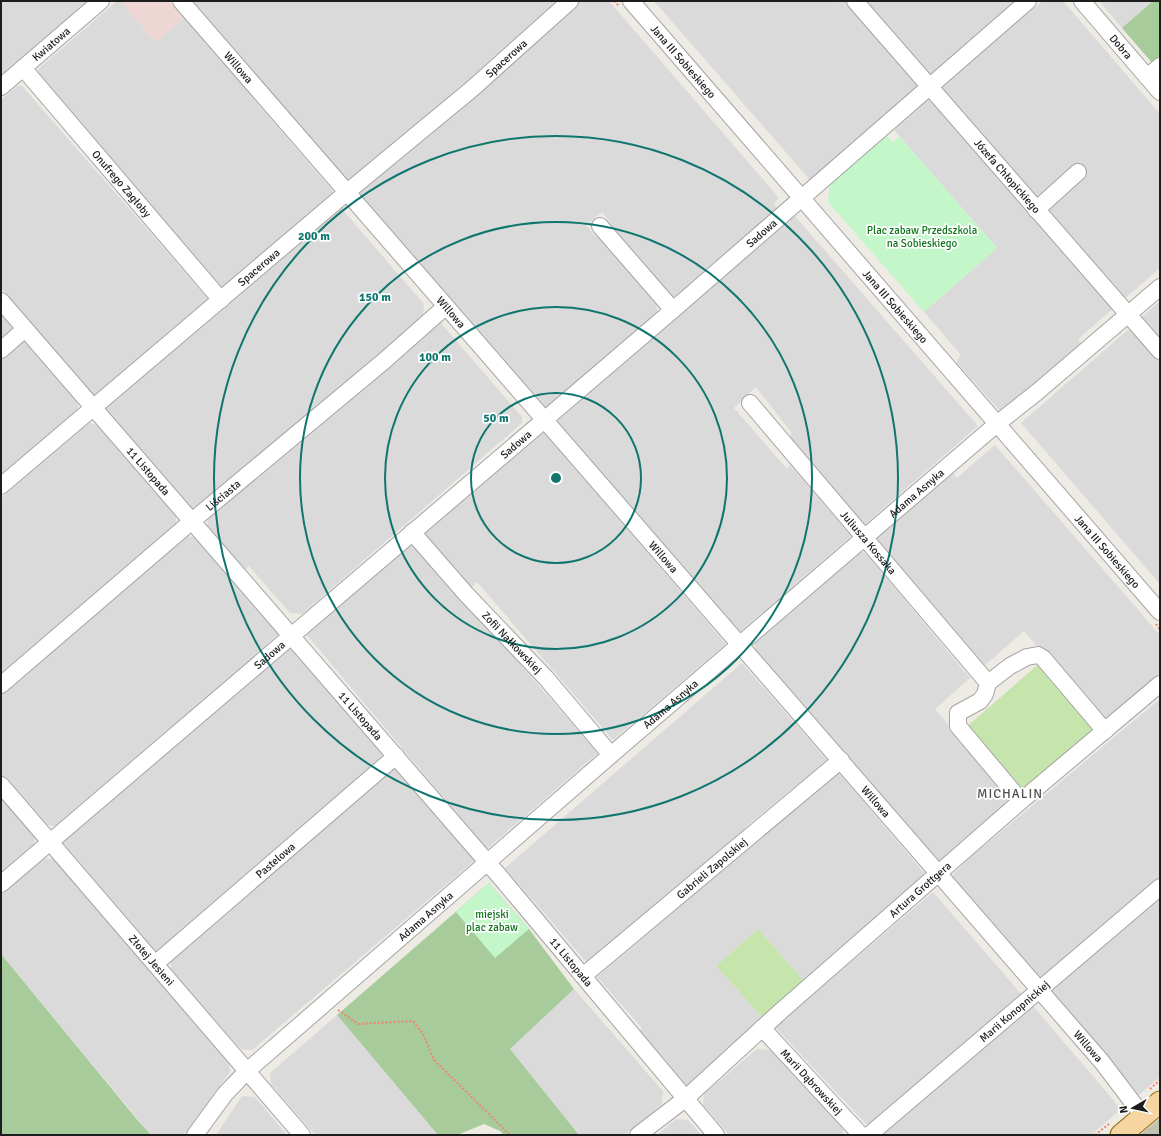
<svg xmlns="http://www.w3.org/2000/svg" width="1161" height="1136" viewBox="0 0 1161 1136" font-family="Signika,sans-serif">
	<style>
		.residential { fill: #dbdada }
		.commercial { fill: #eed6d4 }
		.construction { fill: #c1c2b0 }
		.grass { fill: #c6e5ac }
		.forest { fill: #a7cb9b }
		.park { fill: #c3f6c9 }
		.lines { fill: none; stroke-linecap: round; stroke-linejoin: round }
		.minor-casing { stroke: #a4a4a4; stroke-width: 18 }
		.major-casing { stroke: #8d6709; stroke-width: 23 }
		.path { stroke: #f18471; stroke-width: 2; stroke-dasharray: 2 2; stroke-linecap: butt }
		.minor { stroke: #fff; stroke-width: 16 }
		.major { stroke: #f6d5a0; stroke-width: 21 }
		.ring { fill: none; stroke: #0f766e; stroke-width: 2 }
		.labels { text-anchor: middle; stroke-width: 3.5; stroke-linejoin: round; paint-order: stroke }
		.street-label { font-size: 11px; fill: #1d1d1d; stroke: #fff }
		.park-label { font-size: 11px; fill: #12741e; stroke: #fff }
		.quarter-label { font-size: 13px; letter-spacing: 1px; fill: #505050; stroke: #fff }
		.centre { fill: #0f766e; stroke: #fff; stroke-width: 2 }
		.ring-label { font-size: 12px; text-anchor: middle; font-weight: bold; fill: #0f766e; stroke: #fff; stroke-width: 3.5; stroke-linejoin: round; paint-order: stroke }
	</style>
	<rect width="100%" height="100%" fill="#eeebe4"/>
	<!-- residential -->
	<path class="residential" d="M1,1H91L1,79Z
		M117,1H120L156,42L184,18L333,191V194L347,215L424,304L423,316L199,510L189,509L1,288V100L17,86H22L209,300L223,290L38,75V69Z
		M189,1H559L349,186Z
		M579,1H609L779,198L774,203L777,208L671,300L609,229L612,225L602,212L586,225L596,237L600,234L655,299L658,312L545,410L357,194Z
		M654,1H835L837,3L840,1H847L921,84L810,180Z
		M864,1H1016L929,76Z
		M1042,1H1063L1160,114V268L1078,339L1081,343L1001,412L957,363L958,359L961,355L924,312L997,248L894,130Z
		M1099,1H1153L1122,28Z
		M794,215L978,426L864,525L790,438L791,432L756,387L734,408L787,469L790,465L851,536L739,633L556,422Z
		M1160,301V342L1142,322V317Z
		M1,314L16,331L1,344Z
		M440,322L522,417V423L302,614L290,613L249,566L243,571L207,529L208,519Z
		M1129,329L1133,331L1160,361V584L1021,423Z
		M23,339L78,402V412L1,477V358Z
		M89,423L98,425L176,516V527L1,677V498Z
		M544,432L726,644L613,740L477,582L470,588L422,533Z
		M995,445L1160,635V674L1104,723L1024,631L983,667L875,539L953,473L957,478Z
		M183,536L196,537L279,634L55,826L44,825L1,775V694Z
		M409,545L418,548L598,753L487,849L306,634Z
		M861,551L868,556L970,678L935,709L1013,800L939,864L755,652V640Z
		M291,647L386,758L155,954L60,843Z
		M742,663L827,760L744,828L747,831L588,964L505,868Z
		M1160,699V878L1040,981L951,877L974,853L985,845Z
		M395,768L475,860L252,1050L241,1049L171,971V960Z
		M838,772L926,875L804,981L758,929L716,966L762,1017L686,1087L637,1032L642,1028L597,977Z
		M1,795L35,834L34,846L1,872Z
		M44,858L56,860L229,1061L230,1072L184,1135H151L1,954V895Z
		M933,892L1022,995L868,1126L775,1027Z
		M1160,896V1077L1139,1095L1048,991Z
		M574,989L663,1091L662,1104L625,1135H579L510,1049Z
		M1033,1006L1121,1109L1091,1135H882Z
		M337,1015L438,1135H315L271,1084L270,1073Z
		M757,1049L770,1050L843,1129V1135H729L703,1105L704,1094Z
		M242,1096L255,1097L287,1135H216Z
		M676,1119L688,1120L701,1135H657Z"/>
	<!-- commercial -->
	<path class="commercial" d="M120,1H169L184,18L156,42Z"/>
	<!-- construction -->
	<path class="construction" d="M1160,1118V1132L1157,1135H1140Z"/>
	<!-- grass -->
	<path class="grass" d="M1041,662L1098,728L1020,794L964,729Z
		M758,929L804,981L762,1017L716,966Z"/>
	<!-- forest -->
	<path class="forest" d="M1153,1H1160V60L1154,65L1122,28Z
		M489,883L529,929L574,989L510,1049L579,1135H504L500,1131L484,1124L457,1135H438L337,1015Z
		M1,954L135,1117L151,1135H1Z"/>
	<!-- park -->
	<path class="park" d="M887,136L893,142L899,136L997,248L924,312L828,202L830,184Z
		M489,883L529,929L495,958L456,912Z"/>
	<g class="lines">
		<defs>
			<g id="minor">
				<path id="s1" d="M181,1L1102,1062L1143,1116"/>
				<path id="s2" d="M631,1L1160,612"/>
				<path id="s3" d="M855,1L1160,351"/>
				<path id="s4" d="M1082,1L1160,92"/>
				<path id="s5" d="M23,68L221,300"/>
				<path d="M1147,77L1160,66"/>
				<path id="s6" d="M1,87L101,1"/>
				<path d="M1036,210L1078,172"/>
				<path d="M600,226L673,310"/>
				<path id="s7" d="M1,301L501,878L716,1135"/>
				<path d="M1,350L25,329"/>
				<path id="s8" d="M750,403L988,683"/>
				<path id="s9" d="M1,486L346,193L473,88L570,1"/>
				<path id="s10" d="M412,532L466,594L546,678L611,755"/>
				<path id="s11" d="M1,685L192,521L384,361L445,307"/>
				<path id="s12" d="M1,785L302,1135"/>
				<path d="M1021,801L958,726V713L980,701L985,694L988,683L1010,666L1027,657L1038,655L1043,658L1105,731"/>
				<path id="s13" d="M1,884L673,310L1028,1"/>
				<path id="s14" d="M155,964L396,756"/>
				<path id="s15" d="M583,976L841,760"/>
				<path id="s16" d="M762,1028L861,1135"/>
				<path id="s17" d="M195,1135L225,1094L247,1071L611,755L998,423L1036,393L1160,287"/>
				<path id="s18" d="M638,1135L685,1099L781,1011L1021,801L1160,684"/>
				<path id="s19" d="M869,1135L1160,887"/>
			</g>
			<path id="major" d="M1121,1135L1160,1102"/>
		</defs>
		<!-- minor casing -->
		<use href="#minor" class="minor-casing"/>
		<!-- major casing -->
		<use href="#major" class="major-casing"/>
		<!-- path -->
		<path class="path" d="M614,1L618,5
			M1156,624L1160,630
			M338,1010L358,1024L413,1021L423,1034L434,1060L510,1135
			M1150,1089L1160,1080
			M1095,1135L1109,1124"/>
		<!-- minor -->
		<use href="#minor" class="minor"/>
		<!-- major -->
		<use href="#major" class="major"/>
	</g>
	<!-- distance rings -->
	<g class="ring">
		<circle cx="556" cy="478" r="85"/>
		<circle cx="556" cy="478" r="171"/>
		<circle cx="556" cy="478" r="256"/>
		<circle cx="556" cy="478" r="342"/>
	</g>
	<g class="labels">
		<!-- street labels -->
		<g class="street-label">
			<text dy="4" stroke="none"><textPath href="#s6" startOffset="66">Kwiatowa</textPath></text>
			<text dy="4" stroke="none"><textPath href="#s4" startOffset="60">Dobra</textPath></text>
			<text dy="4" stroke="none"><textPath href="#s9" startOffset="662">Spacerowa</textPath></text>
			<text dy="4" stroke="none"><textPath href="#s2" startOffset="80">Jana III Sobieskiego</textPath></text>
			<text dy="4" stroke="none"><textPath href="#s1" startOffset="88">Willowa</textPath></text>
			<text dy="4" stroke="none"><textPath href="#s3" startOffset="232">Józefa Chłopickiego</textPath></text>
			<text dy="4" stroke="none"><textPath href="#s5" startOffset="152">Onufrego Zagłoby</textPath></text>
			<text dy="4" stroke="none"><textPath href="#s13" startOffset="1001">Sadowa</textPath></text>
			<text dy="4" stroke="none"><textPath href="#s9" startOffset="338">Spacerowa</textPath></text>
			<text dy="4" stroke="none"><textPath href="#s2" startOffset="404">Jana III Sobieskiego</textPath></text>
			<text dy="4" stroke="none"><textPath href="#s1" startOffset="412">Willowa</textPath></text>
			<text dy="4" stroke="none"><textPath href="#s13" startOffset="677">Sadowa</textPath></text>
			<text dy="4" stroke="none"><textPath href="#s7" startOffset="225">11 Listopada</textPath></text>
			<text dy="4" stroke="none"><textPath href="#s17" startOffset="967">Adama Asnyka</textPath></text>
			<text dy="4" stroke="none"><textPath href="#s11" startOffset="292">Liściasta</textPath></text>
			<text dy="4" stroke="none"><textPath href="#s8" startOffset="183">Juliusza Kossaka</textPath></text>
			<text dy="4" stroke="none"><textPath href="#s2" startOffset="728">Jana III Sobieskiego</textPath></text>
			<text dy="4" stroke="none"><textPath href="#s1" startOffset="736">Willowa</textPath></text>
			<text dy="4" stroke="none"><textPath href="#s10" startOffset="149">Zofii Nałkowskiej</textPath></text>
			<text dy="4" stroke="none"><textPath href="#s13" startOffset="353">Sadowa</textPath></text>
			<text dy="4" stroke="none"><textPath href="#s17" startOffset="643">Adama Asnyka</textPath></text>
			<text dy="4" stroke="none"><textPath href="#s7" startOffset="549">11 Listopada</textPath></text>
			<text dy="4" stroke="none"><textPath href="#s1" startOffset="1060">Willowa</textPath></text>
			<text dy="4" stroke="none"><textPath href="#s14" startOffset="159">Pastelowa</textPath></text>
			<text dy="4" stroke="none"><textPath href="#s15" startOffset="168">Gabrieli Zapolskiej</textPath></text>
			<text dy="4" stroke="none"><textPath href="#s18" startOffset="374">Artura Grottgera</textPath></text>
			<text dy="4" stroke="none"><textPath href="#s17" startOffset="319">Adama Asnyka</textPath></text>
			<text dy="4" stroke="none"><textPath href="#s12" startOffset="231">Złotej Jesieni</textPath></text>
			<text dy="4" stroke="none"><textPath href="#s7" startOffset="873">11 Listopada</textPath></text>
			<text dy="4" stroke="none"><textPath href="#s19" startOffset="191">Marii Konopnickiej</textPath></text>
			<text dy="4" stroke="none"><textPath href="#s1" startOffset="1384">Willowa</textPath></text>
			<text dy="4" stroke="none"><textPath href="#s16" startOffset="73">Marii Dąbrowskiej</textPath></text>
		</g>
		<!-- park labels -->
		<g class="park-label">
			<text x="922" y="234">Plac zabaw Przedszkola<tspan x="922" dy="13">na Sobieskiego</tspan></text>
			<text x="492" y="918">miejski<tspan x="492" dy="13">plac zabaw</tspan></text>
		</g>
		<!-- quarter labels -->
		<g class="quarter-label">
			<text x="1010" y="798">MICHALIN</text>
		</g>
	</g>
	<circle cx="556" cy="478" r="6" class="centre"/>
	<g class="ring-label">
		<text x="314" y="240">200 m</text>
		<text x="375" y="301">150 m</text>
		<text x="435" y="361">100 m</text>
		<text x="496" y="422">50 m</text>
	</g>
	<!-- border -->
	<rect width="1161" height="1136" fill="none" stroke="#1d1d1d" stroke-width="4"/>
	<!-- north arrow -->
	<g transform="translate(1133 1108) rotate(261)" stroke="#ffffff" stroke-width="3" paint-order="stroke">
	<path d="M0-3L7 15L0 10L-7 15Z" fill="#1d1d1d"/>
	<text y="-6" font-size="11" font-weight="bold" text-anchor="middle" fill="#1d1d1d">N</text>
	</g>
</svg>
